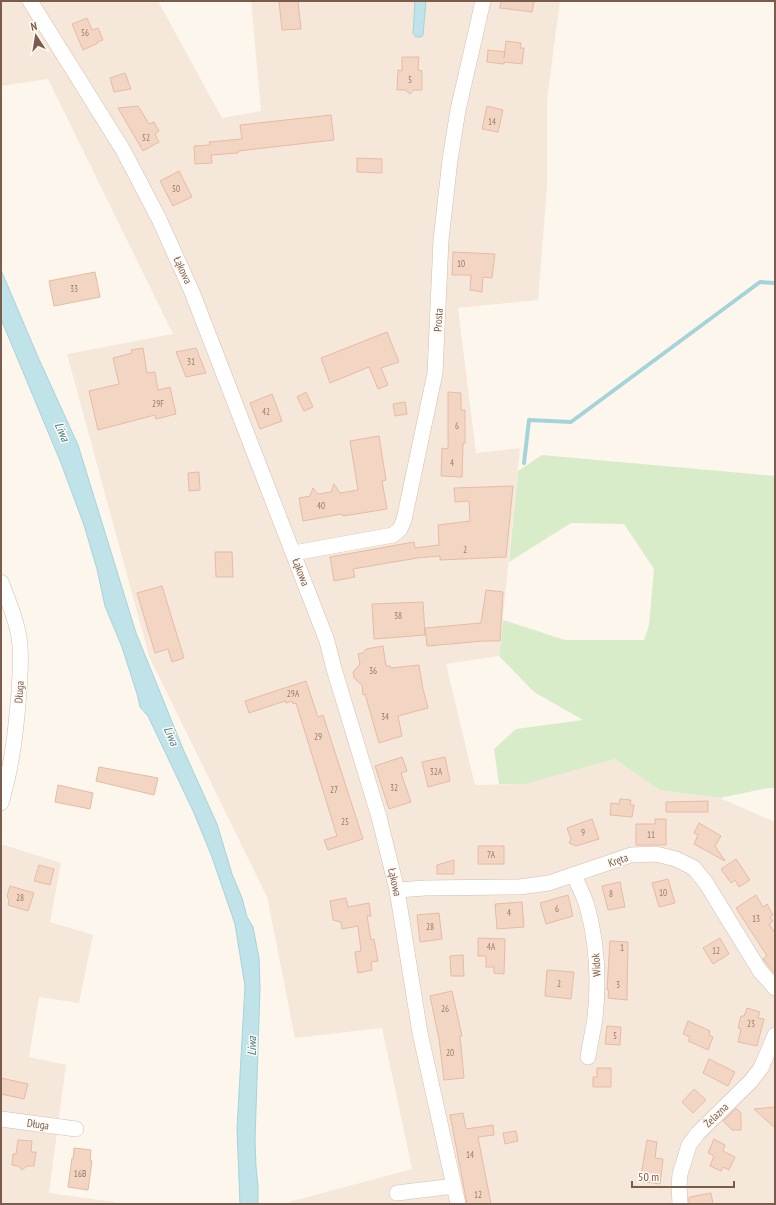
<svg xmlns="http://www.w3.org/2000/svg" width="776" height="1205" viewBox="0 0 776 1205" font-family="'PT Sans Narrow',sans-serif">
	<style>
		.residential { fill: #f5e8da }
		.green { fill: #d8ecc9 }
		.water { fill: #bfe3e8; stroke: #a5d3da }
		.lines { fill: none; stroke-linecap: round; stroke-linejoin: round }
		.stream { stroke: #a5d3da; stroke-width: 4 }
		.building { fill: #f3d5c3; stroke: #e6bba3 }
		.minor-casing { stroke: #d1beb0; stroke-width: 16 }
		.minor { stroke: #fff; stroke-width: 15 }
		.labels { text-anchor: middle; stroke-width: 3; stroke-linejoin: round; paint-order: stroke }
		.number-label { font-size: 9px; fill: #987a6a }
		.street-label { font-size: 11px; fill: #7a5c4d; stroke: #fffaf3 }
		.water-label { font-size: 12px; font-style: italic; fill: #437c86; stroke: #fffaf3 }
	</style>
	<rect width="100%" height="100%" fill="#fdf6ec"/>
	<!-- residential -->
	<path class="residential" d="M1,1H158L222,118L261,111L251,1H560L547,100V187L538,300L458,308L476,453L520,448L499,656L446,664L475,785L526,784L615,759L659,790L720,798L775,822V1204H289V1202L412,1169L382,1028L295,1038L267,897L149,656L67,354L173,334L48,79L1,86Z
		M1,844L61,863L50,922L93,935L79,1003L39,997L29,1057L66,1065L49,1193L115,1202V1204H1Z"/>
	<!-- green -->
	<path class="green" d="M542,455L775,476V788H768L720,798L659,790L615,759L526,784H499L494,749L516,729L583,720L534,692L499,656L503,620L565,640H644L649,625L654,569L624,524L571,523L509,562L518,471Z"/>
	<!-- water -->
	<path class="water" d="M415,1H426L423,35L421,37H416L413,33Z
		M1,270L38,357L78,445L136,633L183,749L217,824L232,874L242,898L247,917L253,927L259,958L260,988L255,1140L256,1167L258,1186V1204H240L237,1129L245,986L235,924L212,857L194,813L148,716L140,707L138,697L122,647L105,606L97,569L84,525L61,463L1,319Z"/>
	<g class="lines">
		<!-- stream -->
		<path class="stream" d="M524,463L529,420L571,422L760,282L775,283"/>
	</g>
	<!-- building -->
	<path class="building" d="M279,1H298L301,29L282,30Z
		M501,1H534L532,12L500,8Z
		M87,18L92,30L98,28L103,40L97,42L98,43L83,50L72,24Z
		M506,41L521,43L520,48H524L522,64L504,62V64L487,62L488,50L505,52L504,58Z
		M402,57H419L418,70L422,71V90H414L410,94L405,90H397L398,70L402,71Z
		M125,73L131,89L114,92L110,78Z
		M138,106L149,124L154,122L159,131L155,134L159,142L143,151L118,108Z
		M487,106L503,110L498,132L482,129Z
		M331,115L334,140L238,151V153L211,155L212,163L195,164L194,146L210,145L209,142L242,139L240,125Z
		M357,158L382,159V173L357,172Z
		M179,171L192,197L173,206L160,181Z
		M453,252L495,254L492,278L483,277L482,292L470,290L471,275H452Z
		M95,272L100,297L54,306L49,281Z
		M387,332L399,362L381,368L388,385L378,389L369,367L330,383L321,358Z
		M143,348L147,373L155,372L158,390L170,387L176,414L156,419L155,415L98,430L89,391L119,384L113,358L132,353L131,350Z
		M196,348L206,373L186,377L176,352Z
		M306,392L313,407L304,411L297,397Z
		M448,392L461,393V410H465V443H463L462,477L441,476L442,448L448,449Z
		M272,394L282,421L260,429L250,403Z
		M405,402L407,414L395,416L393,404Z
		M379,436L386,480L382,481L387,509L343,516L342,514L303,521L299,498L310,496L313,488L318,494L331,492L334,484L340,493L358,490L350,441Z
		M199,472L200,490L189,491L188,473Z
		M513,486L506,557L440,560V556L417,558L353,569L355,577L334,581L330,557L414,542L415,548L439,545L438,525L470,521L469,501L455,502L454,488Z
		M215,552H232L233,577H216Z
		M162,586L184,658L172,662L168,649L155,653L137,593Z
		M486,590L503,592L500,641H483L427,646L425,628L481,623Z
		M423,602L425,635L374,639L372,604Z
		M383,646L386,666H390L391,668L419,665L423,689L428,708L398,716L402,736L379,743L365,694L363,695L362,685L354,678L353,672L360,664L358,654L363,653L366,649Z
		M306,681L318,717L323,715L363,839L328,850L324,840L337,836L296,703L293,704L292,701L286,703L285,701L249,713L245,701Z
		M402,757L407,771L401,773L411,802L389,809L375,766Z
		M445,757L450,781L428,787L422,762Z
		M99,767L158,778L154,795L96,781Z
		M58,785L93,793L90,809L55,802Z
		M620,799L631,800L630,805H634L632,817L610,815L611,803L619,804Z
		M708,801V812H666V802Z
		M592,819L599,839L576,846L569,843L571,839L567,828Z
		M655,819H666V845H636V824H655Z
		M699,823L721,836L715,846L725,861L694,844L698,835L694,833Z
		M478,846H504V864H478Z
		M736,859L750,880L739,887L735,880L731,883L721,869Z
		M454,860V874H437V865Z
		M39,865L54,869L50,885L34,881Z
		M668,879L675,903L659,907L652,883Z
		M620,882L625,907L608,910L602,886Z
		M10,886L34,893L28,911L8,905L9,900L7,896Z
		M568,895L573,916L546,924L540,903Z
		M756,895L763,907L767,904L773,915L770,917L773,921L769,924L775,933V974L763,959L767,956L736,908Z
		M346,898L348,907L369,903L371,916H367L371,940L374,939L378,961L371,962L372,970L358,973L355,952L361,951L358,926L342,929L341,922L333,920L330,901Z
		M522,902L524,927L497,929L495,904Z
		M439,913L442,939L420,942L417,915Z
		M478,938L505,939L504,974L494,973V967H486V956H478Z
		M720,938L729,954L713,964L703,948Z
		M610,941L628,942L627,1000L608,998L609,990H607Z
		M463,955L464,976H451L450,956Z
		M547,970L574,972L571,999L545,996Z
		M452,991L462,1036H460L464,1078L444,1080L439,1039L430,996Z
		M747,1008L760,1012L758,1018L764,1019L757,1046L738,1042L741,1029L738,1028L741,1016H744Z
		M688,1021L710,1031L709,1035L713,1037L708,1050L688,1041L690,1037L683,1034Z
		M607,1026L621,1027L620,1045L605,1044Z
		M709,1059L735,1072L728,1086L703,1073Z
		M597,1068H611V1087H593V1077H597Z
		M1,1078L28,1084L24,1099L1,1094Z
		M694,1089L706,1100L693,1113L682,1102Z
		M775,1107V1128L754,1109Z
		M736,1108L741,1113V1130H732L723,1121Z
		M463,1113L466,1129L493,1125L494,1135L478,1137L491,1204H467L450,1115Z
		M516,1131L518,1141L505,1144L503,1133Z
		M714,1139L725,1145L723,1151L735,1157L729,1170L723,1167L721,1171L710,1166L714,1156L708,1153Z
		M18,1140L32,1141L31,1152H36L34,1166H27L22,1170L18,1166L12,1165L13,1154H16Z
		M647,1140L657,1142L655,1158L663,1159L660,1184L640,1181Z
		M74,1148L91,1150L90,1161H92L88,1190L68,1187L72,1158L73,1159Z
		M711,1193L713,1204H689V1197Z"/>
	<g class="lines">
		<defs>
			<path id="minor" d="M30,1L123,150L159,219L192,292L327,641L334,669L379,817L397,890L420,1033L458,1204
				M294,553L393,535L400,529L404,520L435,373L441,240L450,160L458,110L483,1
				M1,582C8,600 16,618 19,637C22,654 20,674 19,692C16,730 12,767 1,803
				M574,875C578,885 584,896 587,906C597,942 599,981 595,1018C593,1031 590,1044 588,1057
				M397,890L425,888L519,887L549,883L631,855L656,854L676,859L694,868L706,883L760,971L775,988
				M1,1119L76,1129
				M397,1193L454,1186
				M680,1204L679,1186L680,1174L689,1145L698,1133L751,1081L761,1068L775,1035"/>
		</defs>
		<!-- minor casing -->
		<use href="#minor" class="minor-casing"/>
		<!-- minor -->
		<use href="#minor" class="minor"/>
	</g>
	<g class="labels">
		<!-- number labels -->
		<g class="number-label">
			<text x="85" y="36">56</text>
			<text x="410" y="83">5</text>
			<text x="492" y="125">14</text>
			<text x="146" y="141">52</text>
			<text x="176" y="192">50</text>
			<text x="461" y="267">10</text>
			<text x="74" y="292">33</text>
			<text x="191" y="365">31</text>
			<text x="158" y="407">29F</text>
			<text x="266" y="415">42</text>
			<text x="457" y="429">6</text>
			<text x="452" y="466">4</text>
			<text x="321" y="509">40</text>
			<text x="465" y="553">2</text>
			<text x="398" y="619">38</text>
			<text x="373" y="674">36</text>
			<text x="293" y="697">29A</text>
			<text x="385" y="720">34</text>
			<text x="318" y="740">29</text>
			<text x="436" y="775">32A</text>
			<text x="394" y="791">32</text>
			<text x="334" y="793">27</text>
			<text x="345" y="825">25</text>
			<text x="583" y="836">9</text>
			<text x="651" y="838">11</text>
			<text x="491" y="858">7A</text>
			<text x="663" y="896">10</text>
			<text x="611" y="897">8</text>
			<text x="20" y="901">28</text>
			<text x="557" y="912">6</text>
			<text x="509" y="916">4</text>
			<text x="756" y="922">13</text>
			<text x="430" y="930">28</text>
			<text x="491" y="950">4A</text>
			<text x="622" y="951">1</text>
			<text x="716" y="954">12</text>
			<text x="559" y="987">2</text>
			<text x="618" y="988">3</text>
			<text x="445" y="1012">26</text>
			<text x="751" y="1027">23</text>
			<text x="615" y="1039">5</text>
			<text x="450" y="1056">20</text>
			<text x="470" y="1158">14</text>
			<text x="80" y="1177">16B</text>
			<text x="478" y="1198">12</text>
		</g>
		<!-- street labels -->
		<g class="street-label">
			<text transform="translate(183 270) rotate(65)" y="4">Łąkowa</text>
			<text transform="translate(438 320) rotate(-87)" y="4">Prosta</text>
			<text transform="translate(301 572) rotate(69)" y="4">Łąkowa</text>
			<text transform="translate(19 692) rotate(-86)" y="4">Długa</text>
			<text transform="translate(618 860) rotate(-19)" y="4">Kręta</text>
			<text transform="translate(395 882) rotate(78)" y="4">Łąkowa</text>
			<text transform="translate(596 965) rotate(-94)" y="4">Widok</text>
			<text transform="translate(716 1115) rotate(-44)" y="4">Żelazna</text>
			<text transform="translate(38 1124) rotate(8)" y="4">Długa</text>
		</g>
		<!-- water labels -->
		<g class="water-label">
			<text transform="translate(62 432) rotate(67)" y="4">Liwa</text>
			<text transform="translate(171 736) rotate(66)" y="4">Liwa</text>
			<text transform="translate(252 1046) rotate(-89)" y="4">Liwa</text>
		</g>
	</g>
	<!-- border -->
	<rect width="776" height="1205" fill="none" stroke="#7a5c4d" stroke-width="4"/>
	<!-- north arrow -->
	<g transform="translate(36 36) rotate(348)" stroke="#fffaf3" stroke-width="3" paint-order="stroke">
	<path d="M0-3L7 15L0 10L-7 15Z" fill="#7a5c4d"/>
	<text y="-6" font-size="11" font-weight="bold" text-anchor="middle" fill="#7a5c4d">N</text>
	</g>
	<!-- scale -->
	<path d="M632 1181v6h102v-6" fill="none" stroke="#7a5c4d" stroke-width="2"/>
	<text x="638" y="1181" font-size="12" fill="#7a5c4d" stroke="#fffaf3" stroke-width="3" paint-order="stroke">50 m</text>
</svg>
